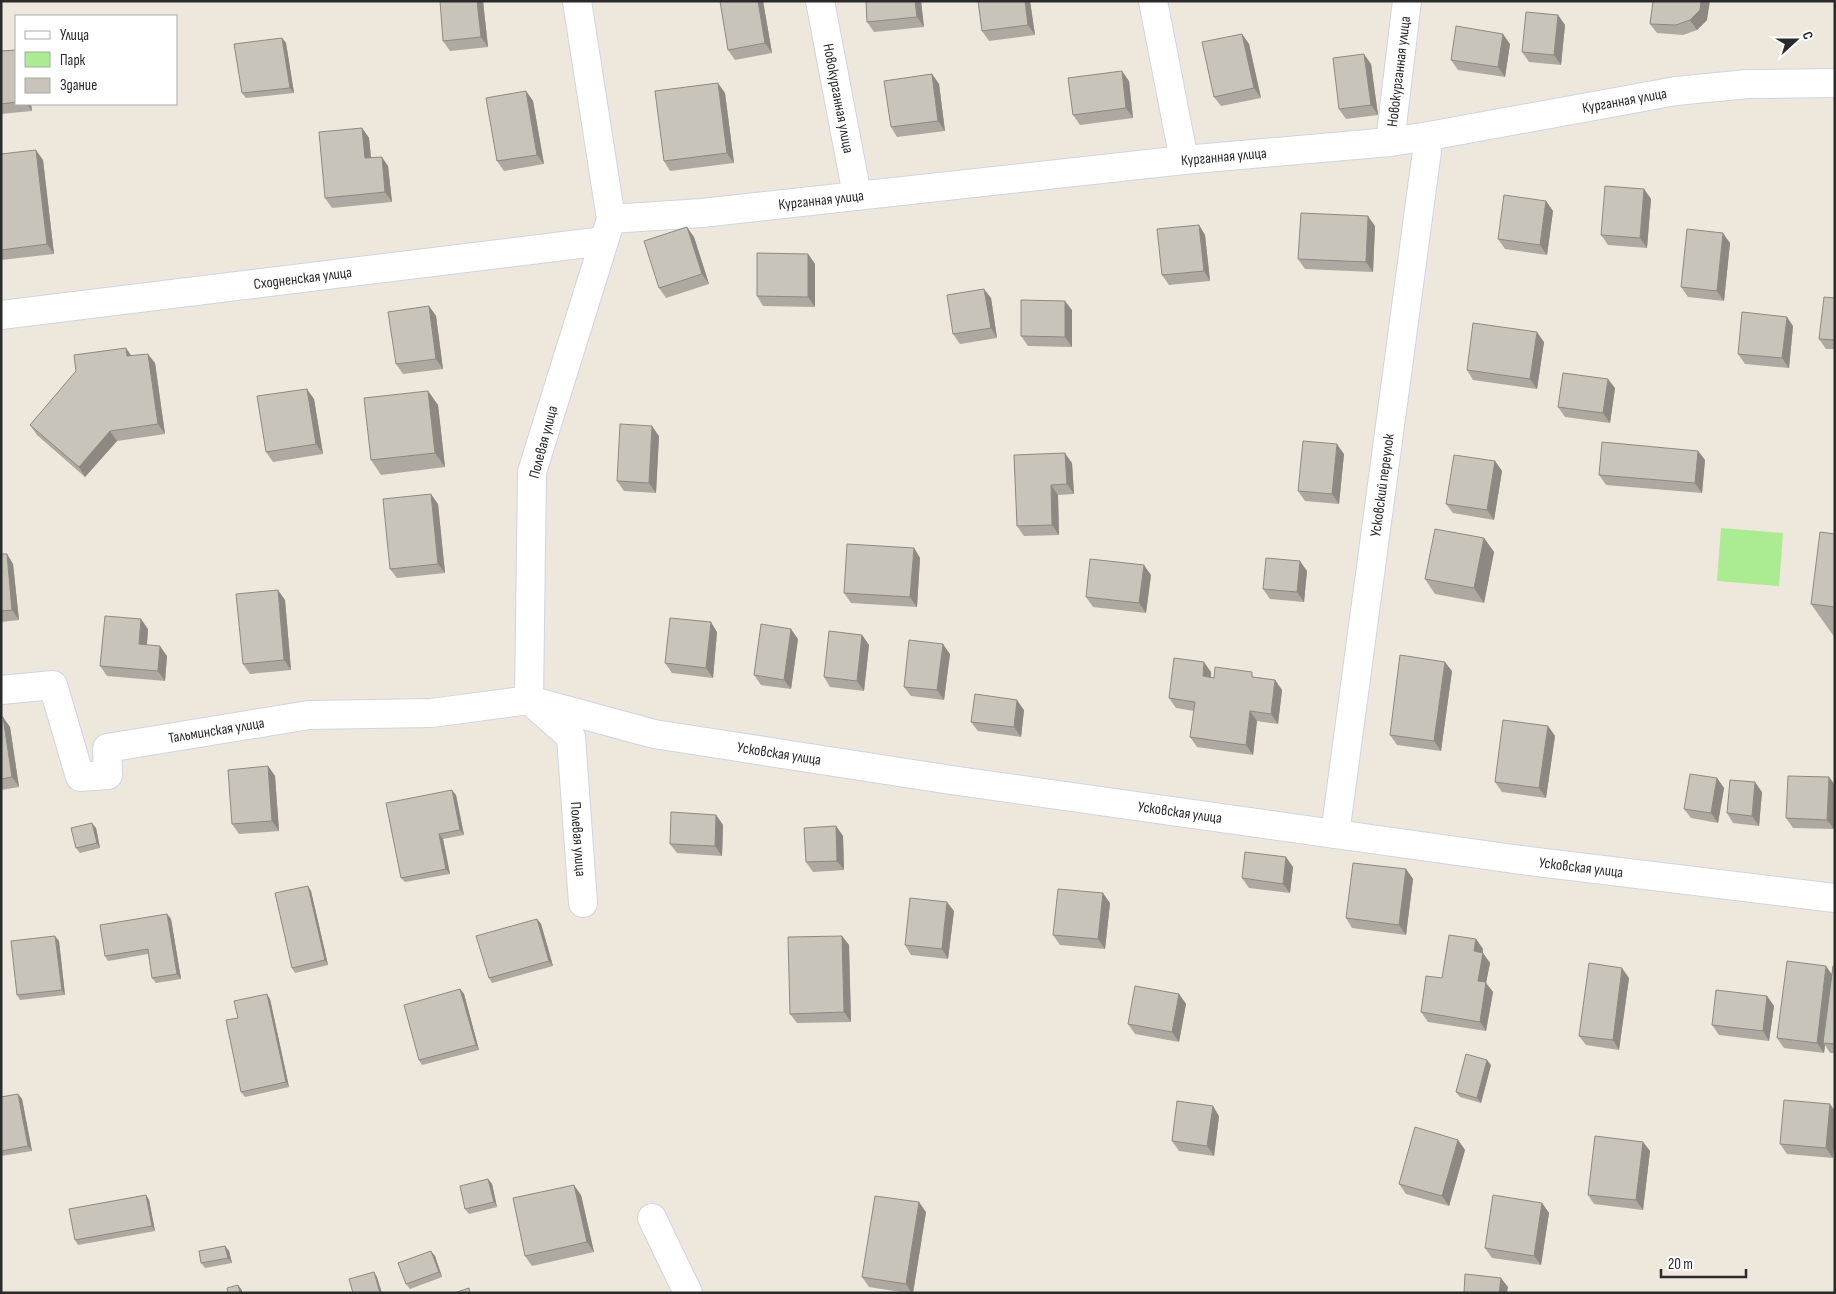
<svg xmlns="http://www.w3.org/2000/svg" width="1836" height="1294" viewBox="0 0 1836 1294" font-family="'Sofia Sans Condensed',sans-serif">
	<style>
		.green { fill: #abeb91 }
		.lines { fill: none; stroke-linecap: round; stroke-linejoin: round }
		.street-casing { stroke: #d0d3e5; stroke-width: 30 }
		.street { stroke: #fff; stroke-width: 28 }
		.wall { fill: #ada9a0 }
		.shaded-wall { fill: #8d8982 }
		.building { fill: #c9c4ba; stroke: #8d8982 }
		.labels { text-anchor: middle; stroke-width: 4; stroke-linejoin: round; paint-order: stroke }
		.street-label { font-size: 15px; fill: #2a2a2a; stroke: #fff }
	</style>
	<rect width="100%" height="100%" fill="#eee7db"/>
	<!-- green -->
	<path class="green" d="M1721,528L1783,533L1779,586L1717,581Z"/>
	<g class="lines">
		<defs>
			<g id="street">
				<path id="s1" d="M577,1L611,219L532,472L529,700L571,737L583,903"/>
				<path id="s2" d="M820,1L857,195"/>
				<path d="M1153,1L1184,160"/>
				<path id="s3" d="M1390,142L1407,1"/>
				<path id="s4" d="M611,219L702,213L1184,160L1390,142L1429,136L1676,91L1748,84L1835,83"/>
				<path id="s5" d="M1,315L604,241"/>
				<path id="s6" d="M1,690L53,685L80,777L108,775L107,748L309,715L431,713L529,700L654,734L951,780L1521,860L1835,898"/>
				<path id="s7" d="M1335,834L1429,136"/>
				<path d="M652,1218L688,1293"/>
			</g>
		</defs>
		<!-- street casing -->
		<use href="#street" class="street-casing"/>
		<!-- street -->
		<use href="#street" class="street"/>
	</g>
	<!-- wall -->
	<path class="wall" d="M483,1L488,47L450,51L443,41Z
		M720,1H763L772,53L735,60L728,50Z
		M866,1H921L924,27L874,32L867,22Z
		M978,1H1030L1035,35L989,41L982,31Z
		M1653,1L1707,20L1697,30L1683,35L1657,33L1650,24Z
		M1558,15L1565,25L1561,65L1529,62L1522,52Z
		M1242,34L1249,44L1261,98L1221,106L1214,97Z
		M282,38L286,43L294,93L246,98L242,93Z
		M1510,44L1505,77L1458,70L1451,60Z
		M16,50V104H31L32,111L1,114V51Z
		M1371,64L1378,115L1346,119L1339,109Z
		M932,74L939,84L945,131L897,137L891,127Z
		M1129,81L1133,118L1080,125L1073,115Z
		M526,91L533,101L544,164L504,171L497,161Z
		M725,93L734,163L670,171L664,161Z
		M362,128L369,138L371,158L388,166L392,202L332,208L325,198Z
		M1,154L43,160L54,254L1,260Z
		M1644,189L1651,199L1647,248L1608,245L1601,235Z
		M1546,201L1553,211L1547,255L1505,249L1498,239Z
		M1199,225L1205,235L1210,281L1169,285L1162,275Z
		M1375,226L1373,272L1305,269L1298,259Z
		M694,237L709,284L666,298L659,288Z
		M1730,243L1724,301L1688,297L1681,287Z
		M808,254L815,264V307L763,306L757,296Z
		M991,298L997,338L960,344L953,334Z
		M1835,298V349H1826L1819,339Z
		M429,306L436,316L443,369L403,374L396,364Z
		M1072,310V347L1028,346L1021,336Z
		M1793,326L1789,368L1745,364L1738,354Z
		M1544,342L1537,389L1473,380L1467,370Z
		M132,356L155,363L165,434L117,441L85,477L37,435L30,425Z
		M1615,388L1610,423L1565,417L1558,407Z
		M428,391L438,405L445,467L381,475L371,460Z
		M314,399L323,454L273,462L266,452Z
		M659,436L656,493L624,491L617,481Z
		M1698,451L1705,460L1702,493L1606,485L1599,475Z
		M1344,454L1339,504L1305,501L1298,491Z
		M1014,455L1072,463L1074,494L1058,495L1059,535L1024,536L1017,526Z
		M1495,461L1502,471L1494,520L1453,513L1446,504Z
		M438,504L445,573L397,578L390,569Z
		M1835,534V638L1811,604Z
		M1484,538L1494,552L1484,603L1435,594L1425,579Z
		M914,548L920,558L917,607L851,603L844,593Z
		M1,554H7L13,564L19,620L1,622Z
		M1307,571L1304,602L1270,599L1263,589Z
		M1151,575L1146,613L1093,607L1086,597Z
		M285,600L291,670L250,674L243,664Z
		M148,629L147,645L167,656L165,681L107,676L100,666Z
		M717,632L713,678L672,673L665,663Z
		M862,635L869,645L864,691L830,687L824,677Z
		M798,639L791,689L761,685L754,675Z
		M950,654L944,700L911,696L904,687Z
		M1452,671L1441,751L1397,745L1390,735Z
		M1211,672V677L1214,678L1256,677L1275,680L1282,690L1278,724L1257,721L1253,755L1197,747L1190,737L1194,711L1176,708L1169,698Z
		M1024,710L1021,737L978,731L971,722Z
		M1,717L10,727L19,787L1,790Z
		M1548,726L1555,736L1546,798L1502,792L1495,782Z
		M268,766L275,776L279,831L239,834L232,824Z
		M1829,777L1835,785L1834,829L1793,828L1786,818Z
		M1717,778L1724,788L1718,823L1691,818L1684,809Z
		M1762,792L1759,826L1733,823L1727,813Z
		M456,795L464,835L443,839L450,874L405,882L401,878Z
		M716,815L723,825L722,856L677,853L670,844Z
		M836,826L843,836L844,870L813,872L806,862Z
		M96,828L100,848L80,853L76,848Z
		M1293,867L1290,893L1249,888L1242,878Z
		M1406,869L1413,879L1406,935L1352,928L1346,918Z
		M311,891L328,965L295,973L292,968Z
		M1110,903L1105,949L1060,945L1053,935Z
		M954,911L948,959L911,955L905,945Z
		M167,914L171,919L181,979L156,983L152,978L148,954L108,961L105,956Z
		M537,919L541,924L553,966L492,983L489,978Z
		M842,936L849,945L851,1022L797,1023L790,1014Z
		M1476,939L1483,949V953L1490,963L1486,983L1493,992L1486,1031L1428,1022L1421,1012L1442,978Z
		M59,941L65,995L20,1000L17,995Z
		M1835,966V1053H1830L1825,1045L1824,1053L1784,1048L1777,1038L1832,974Z
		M1629,978L1619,1050L1586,1045L1579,1036Z
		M460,989L464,994L479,1050L422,1065L419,1060Z
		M1179,994L1186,1004L1179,1042L1135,1034L1128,1024Z
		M1767,996L1774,1006L1769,1041L1719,1035L1712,1025Z
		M270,999L289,1087L245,1097L241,1092L238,1018Z
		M1491,1065L1481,1103L1460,1097L1456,1092Z
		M18,1094L22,1099L32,1151L1,1156V1097Z
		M1830,1104L1833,1158L1787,1154L1780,1144Z
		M1219,1116L1214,1156L1179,1151L1172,1141Z
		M1458,1140L1465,1150L1449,1206L1406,1194L1399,1184Z
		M1643,1142L1650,1151L1643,1210L1594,1204L1588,1195Z
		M488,1179L492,1184L497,1207L469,1214L465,1209Z
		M146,1195L149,1200L155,1231L78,1245L75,1240Z
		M581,1195L594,1252L532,1266L525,1256Z
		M1542,1203L1549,1213L1541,1265L1492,1258L1485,1248Z
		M926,1212L913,1293H907L869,1287L862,1277Z
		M225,1246L229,1251L232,1263L205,1268L201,1263Z
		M435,1256L442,1277L410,1289L406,1284Z"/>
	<!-- shaded-wall -->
	<path class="shaded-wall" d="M477,1H483L488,47L481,37Z
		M758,1H763L772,53L765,43Z
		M915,1H921L924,27L917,17Z
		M1025,1H1030L1035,35L1028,25Z
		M1701,1H1710L1707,20L1697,30L1690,20Z
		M1558,15L1565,25L1561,65L1554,55Z
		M1242,34L1249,44L1261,98L1254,88Z
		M1503,34L1510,44L1505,77L1498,67Z
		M282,38L286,43L294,93L290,88Z
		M1364,54L1371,64L1378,115L1371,105Z
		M1122,71L1129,81L1133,118L1126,108Z
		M932,74L939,84L945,131L938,121Z
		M718,83L725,93L734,163L727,153Z
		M526,91L533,101L544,164L537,155Z
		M27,104H31L32,111Z
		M362,128L369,138L372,168L365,158Z
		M36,150L43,160L54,254L47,244Z
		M382,157L388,166L392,202L385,192Z
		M1644,189L1651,199L1647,248L1640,238Z
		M1546,201L1553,211L1547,255L1540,245Z
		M1368,216L1375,226L1373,272L1366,262Z
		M1199,225L1205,235L1210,281L1204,271Z
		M687,227L694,237L709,284L702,274Z
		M1723,233L1730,243L1724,301L1717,291Z
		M808,254L815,264V307L808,297Z
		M984,289L991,298L997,338L991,328Z
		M1065,301L1072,310V347L1065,337Z
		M429,306L436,316L443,369L436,359Z
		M1787,317L1793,326L1789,368L1782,358Z
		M1537,332L1544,342L1537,389L1530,379Z
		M126,348L133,358L127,356Z
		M148,354L155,363L165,434L158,424Z
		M1608,379L1615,388L1610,423L1603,413Z
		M307,389L314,399L323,454L316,444Z
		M428,391L438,405L445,467L435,453Z
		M652,426L659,436L656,493L649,483Z
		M110,431L117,441L85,477L79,467Z
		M1337,444L1344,454L1339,504L1332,494Z
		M1698,451L1705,460L1702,493L1695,483Z
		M1065,453L1072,463L1074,494L1067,484Z
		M1495,461L1502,471L1494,520L1487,510Z
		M1051,485L1058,495L1059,535L1052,525Z
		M431,494L438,504L445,573L438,564Z
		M1484,538L1494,552L1484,603L1474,588Z
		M914,548L920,558L917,607L910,597Z
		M7,554L13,564L19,620L12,610Z
		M1300,561L1307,571L1304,602L1297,592Z
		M1144,565L1151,575L1146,613L1139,603Z
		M278,590L285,600L291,670L284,660Z
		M141,619L148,629L146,654L139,644Z
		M711,622L717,632L713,678L706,668Z
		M791,629L798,639L791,689L784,680Z
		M862,635L869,645L864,691L857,681Z
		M943,644L950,654L944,700L937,690Z
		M160,646L167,656L165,681L158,671Z
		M1204,662L1211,672L1210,686L1203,676Z
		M1445,662L1452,671L1441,751L1434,741Z
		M1275,680L1282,690L1278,724L1271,714Z
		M1017,700L1024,710L1021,737L1014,727Z
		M1250,711L1257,721L1253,755L1246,745Z
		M3,717L10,727L19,787L12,777Z
		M1548,726L1555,736L1546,798L1539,788Z
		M268,766L275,776L279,831L272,821Z
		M1829,777L1835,785L1834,829L1827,820Z
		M1717,778L1724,788L1718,823L1711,813Z
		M1755,782L1762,792L1759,826L1752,816Z
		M452,790L456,795L464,835L460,830Z
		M716,815L723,825L722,856L715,846Z
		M92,823L96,828L100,848L97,843Z
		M836,826L843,836L844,870L837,861Z
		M439,834L443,839L450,874L446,869Z
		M1286,857L1293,867L1290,893L1283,884Z
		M1406,869L1413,879L1406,935L1399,925Z
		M308,886L311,891L328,965L325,960Z
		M1103,893L1110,903L1105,949L1098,939Z
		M947,902L954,911L948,959L942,949Z
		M167,914L171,919L181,979L177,974Z
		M537,919L541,924L553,966L549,961Z
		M55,936L59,941L65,995L62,990Z
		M842,936L849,945L851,1022L844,1012Z
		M1476,939L1483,949L1482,960L1483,953L1490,963L1486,983L1493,992L1486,1031L1480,1022L1478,981L1474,951Z
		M1826,966L1833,976L1823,1043L1825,1045L1824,1053L1817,1043Z
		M1622,968L1629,978L1619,1050L1613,1040Z
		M460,989L464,994L479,1050L476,1045Z
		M267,994L270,999L289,1087L286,1082Z
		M1179,994L1186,1004L1179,1042L1172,1032Z
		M1767,996L1774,1006L1769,1041L1763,1031Z
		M1487,1060L1491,1065L1481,1103L1477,1098Z
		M18,1094L22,1099L32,1151L28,1146Z
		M1830,1104L1835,1111V1136L1833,1158L1826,1148Z
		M1213,1106L1219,1116L1214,1156L1207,1146Z
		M1458,1140L1465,1150L1449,1206L1442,1196Z
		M1643,1142L1650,1151L1643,1210L1636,1200Z
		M488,1179L492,1184L497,1207L494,1202Z
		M574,1185L581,1195L594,1252L587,1242Z
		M146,1195L149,1200L155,1231L152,1226Z
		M919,1202L926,1212L913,1293H912L906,1284Z
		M1542,1203L1549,1213L1541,1265L1534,1256Z
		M225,1246L229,1251L232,1263L228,1258Z
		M431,1251L435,1256L442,1277L439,1272Z
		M374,1272L377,1277L382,1293H380Z
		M1501,1278L1508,1287L1507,1293H1499Z
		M238,1285L242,1290V1293H240Z"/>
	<!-- building -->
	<path class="building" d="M440,1H477L481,37L443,41Z
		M720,1H758L765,43L728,50Z
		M866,1H915L917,17L867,22Z
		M978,1H1025L1028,25L982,31Z
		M1653,1H1701L1700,10L1690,20L1676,25L1650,24Z
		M1526,12L1558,15L1554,55L1522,52Z
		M1456,26L1503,34L1498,67L1451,60Z
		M1242,34L1254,88L1214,97L1202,42Z
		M282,38L290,88L242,93L234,44Z
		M16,50V102L1,104V51Z
		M1364,54L1371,105L1339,109L1333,58Z
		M1122,71L1126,108L1073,115L1068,78Z
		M932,74L938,121L891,127L884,81Z
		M718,83L727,153L664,161L655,91Z
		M526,91L537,155L497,161L486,98Z
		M362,128L365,158L382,157L385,192L325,198L319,132Z
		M36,150L47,244L1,250V154Z
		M1605,186L1644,189L1640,238L1601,235Z
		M1504,195L1546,201L1540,245L1498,239Z
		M1301,213L1368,216L1366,262L1298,259Z
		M1199,225L1204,271L1162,275L1157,229Z
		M687,227L702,274L659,288L644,241Z
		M1687,229L1723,233L1717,291L1681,287Z
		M757,253L808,254V297L757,296Z
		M984,289L991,328L953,334L947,295Z
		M1824,297L1835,298V340L1819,339Z
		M1021,300L1065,301V337L1021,336Z
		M429,306L436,359L396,364L388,312Z
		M1742,312L1787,317L1782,358L1738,354Z
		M1473,323L1537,332L1530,379L1467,370Z
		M126,348L127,356L148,354L158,424L110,431L79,467L30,425L76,371L74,355Z
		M1563,373L1608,379L1603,413L1558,407Z
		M307,389L316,444L266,452L257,396Z
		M428,391L435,453L371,460L364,398Z
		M620,424L652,426L649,483L617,481Z
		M1303,441L1337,444L1332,494L1298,491Z
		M1602,442L1698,451L1695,483L1599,475Z
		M1065,453L1067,484L1051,485L1052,525L1017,526L1014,455Z
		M1454,455L1495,461L1487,510L1446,504Z
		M431,494L438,564L390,569L383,499Z
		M1435,529L1484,538L1474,588L1425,579Z
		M1820,532L1835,534V607L1811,604Z
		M847,544L914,548L910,597L844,593Z
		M1,554H7L12,610L1,611Z
		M1266,558L1300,561L1297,592L1263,589Z
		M1090,559L1144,565L1139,603L1086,597Z
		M278,590L284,660L243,664L236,594Z
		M105,616L141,619L139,644L160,646L158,671L100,666Z
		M670,618L711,622L706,668L665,663Z
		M761,624L791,629L784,680L754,675Z
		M829,631L862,635L857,681L824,677Z
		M909,640L943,644L937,690L904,687Z
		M1400,655L1445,662L1434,741L1390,735Z
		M1174,658L1204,662L1203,676L1214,678L1215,667L1252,672V677L1275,680L1271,714L1250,711L1246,745L1190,737L1195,702L1169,698Z
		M975,694L1017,700L1014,727L971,722Z
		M1,717H3L12,777L1,779Z
		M1503,720L1548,726L1539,788L1495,782Z
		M268,766L272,821L232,824L228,770Z
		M1690,774L1717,778L1711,813L1684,809Z
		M1788,776L1829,777L1827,820L1786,818Z
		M1730,780L1755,782L1752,816L1727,813Z
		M452,790L460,830L439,834L446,869L401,878L386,803Z
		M671,812L716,815L715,846L670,844Z
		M92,823L97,843L76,848L71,828Z
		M836,826L837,861L806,862L804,828Z
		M1245,852L1286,857L1283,884L1242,878Z
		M1353,863L1406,869L1399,925L1346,918Z
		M308,886L325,960L292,968L275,893Z
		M1058,889L1103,893L1098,939L1053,935Z
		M910,898L947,902L942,949L905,945Z
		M167,914L177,974L152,978L148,949L105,956L100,925Z
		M537,919L549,961L489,978L476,936Z
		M1449,935L1476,939L1474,951L1483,953L1478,981L1486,982L1480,1022L1421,1012L1426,976L1442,978Z
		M55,936L62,990L17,995L11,941Z
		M842,936L844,1012L790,1014L788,937Z
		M1787,961L1826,966L1817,1043L1777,1038Z
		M1589,963L1622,968L1613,1040L1579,1036Z
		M1833,966H1835V1044L1823,1043Z
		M1135,986L1179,994L1172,1032L1128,1024Z
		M460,989L476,1045L419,1060L404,1005Z
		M1716,990L1767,996L1763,1031L1712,1025Z
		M267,994L286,1082L241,1092L226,1020L238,1018L234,1001Z
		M1466,1054L1487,1060L1477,1098L1456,1092Z
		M18,1094L28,1146L1,1151V1097Z
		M1784,1100L1830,1104L1826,1148L1780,1144Z
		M1177,1101L1213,1106L1207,1146L1172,1141Z
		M1415,1127L1458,1140L1442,1196L1399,1184Z
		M1595,1136L1643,1142L1636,1200L1588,1195Z
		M488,1179L494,1202L465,1209L460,1186Z
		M574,1185L587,1242L525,1256L513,1198Z
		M146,1195L152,1226L75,1240L69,1209Z
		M1493,1195L1542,1203L1534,1256L1485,1248Z
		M875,1196L919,1202L906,1284L862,1277Z
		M225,1246L228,1258L201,1263L199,1251Z
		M431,1251L439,1272L406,1284L398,1263Z
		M374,1272L380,1293H353L349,1279Z
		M1465,1274L1501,1278L1499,1293H1464Z
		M238,1285L240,1293H228L227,1288Z
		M469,1288L470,1293H454Z"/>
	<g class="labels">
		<!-- street labels -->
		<g class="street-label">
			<text dy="5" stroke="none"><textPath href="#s3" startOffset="71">Новокурганная улица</textPath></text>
			<text dy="5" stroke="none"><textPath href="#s2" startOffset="99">Новокурганная улица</textPath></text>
			<text dy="5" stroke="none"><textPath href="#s4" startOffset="1021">Курганная улица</textPath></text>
			<text dy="5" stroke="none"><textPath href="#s4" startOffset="616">Курганная улица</textPath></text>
			<text dy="5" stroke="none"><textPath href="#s4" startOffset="211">Курганная улица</textPath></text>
			<text dy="5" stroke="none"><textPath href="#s5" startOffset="304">Сходненская улица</textPath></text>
			<text transform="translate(543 442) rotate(-75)" y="5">Полевая улица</text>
			<text dy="5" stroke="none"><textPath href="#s7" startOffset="352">Усковский переулок</textPath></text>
			<text dy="5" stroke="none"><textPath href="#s6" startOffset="314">Тальминская улица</textPath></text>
			<text dy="5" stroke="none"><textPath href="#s6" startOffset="885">Усковская улица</textPath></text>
			<text dy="5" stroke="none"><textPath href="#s6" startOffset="1290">Усковская улица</textPath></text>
			<text dy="5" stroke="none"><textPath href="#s1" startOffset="872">Полевая улица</textPath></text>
			<text dy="5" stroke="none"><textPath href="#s6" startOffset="1695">Усковская улица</textPath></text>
		</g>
	</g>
	<!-- border -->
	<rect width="1836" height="1294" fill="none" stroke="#2a2a2a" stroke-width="5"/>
	<!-- legend -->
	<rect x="15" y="15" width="162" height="90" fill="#ffffff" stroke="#aaaaaa"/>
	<rect x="25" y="31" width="25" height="8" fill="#ffffff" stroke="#aaaaaa"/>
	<text x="60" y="40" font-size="15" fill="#2a2a2a">Улица</text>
	<rect x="25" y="52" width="25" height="15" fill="#abeb91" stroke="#aaaaaa"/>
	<text x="60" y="65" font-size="15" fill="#2a2a2a">Парк</text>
	<rect x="25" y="78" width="25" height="15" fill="#c9c4ba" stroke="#aaaaaa"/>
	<text x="60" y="90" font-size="15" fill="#2a2a2a">Здание</text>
	<!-- north arrow -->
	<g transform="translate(1796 40) rotate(69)" stroke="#ffffff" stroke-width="4" paint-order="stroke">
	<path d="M0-4L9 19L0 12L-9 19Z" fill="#2a2a2a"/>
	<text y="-8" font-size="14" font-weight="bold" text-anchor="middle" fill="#2a2a2a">С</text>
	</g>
	<!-- scale -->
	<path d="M1661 1269v8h85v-8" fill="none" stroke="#2a2a2a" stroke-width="2.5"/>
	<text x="1668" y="1269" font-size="15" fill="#2a2a2a" stroke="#ffffff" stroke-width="4" paint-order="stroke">20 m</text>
</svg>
